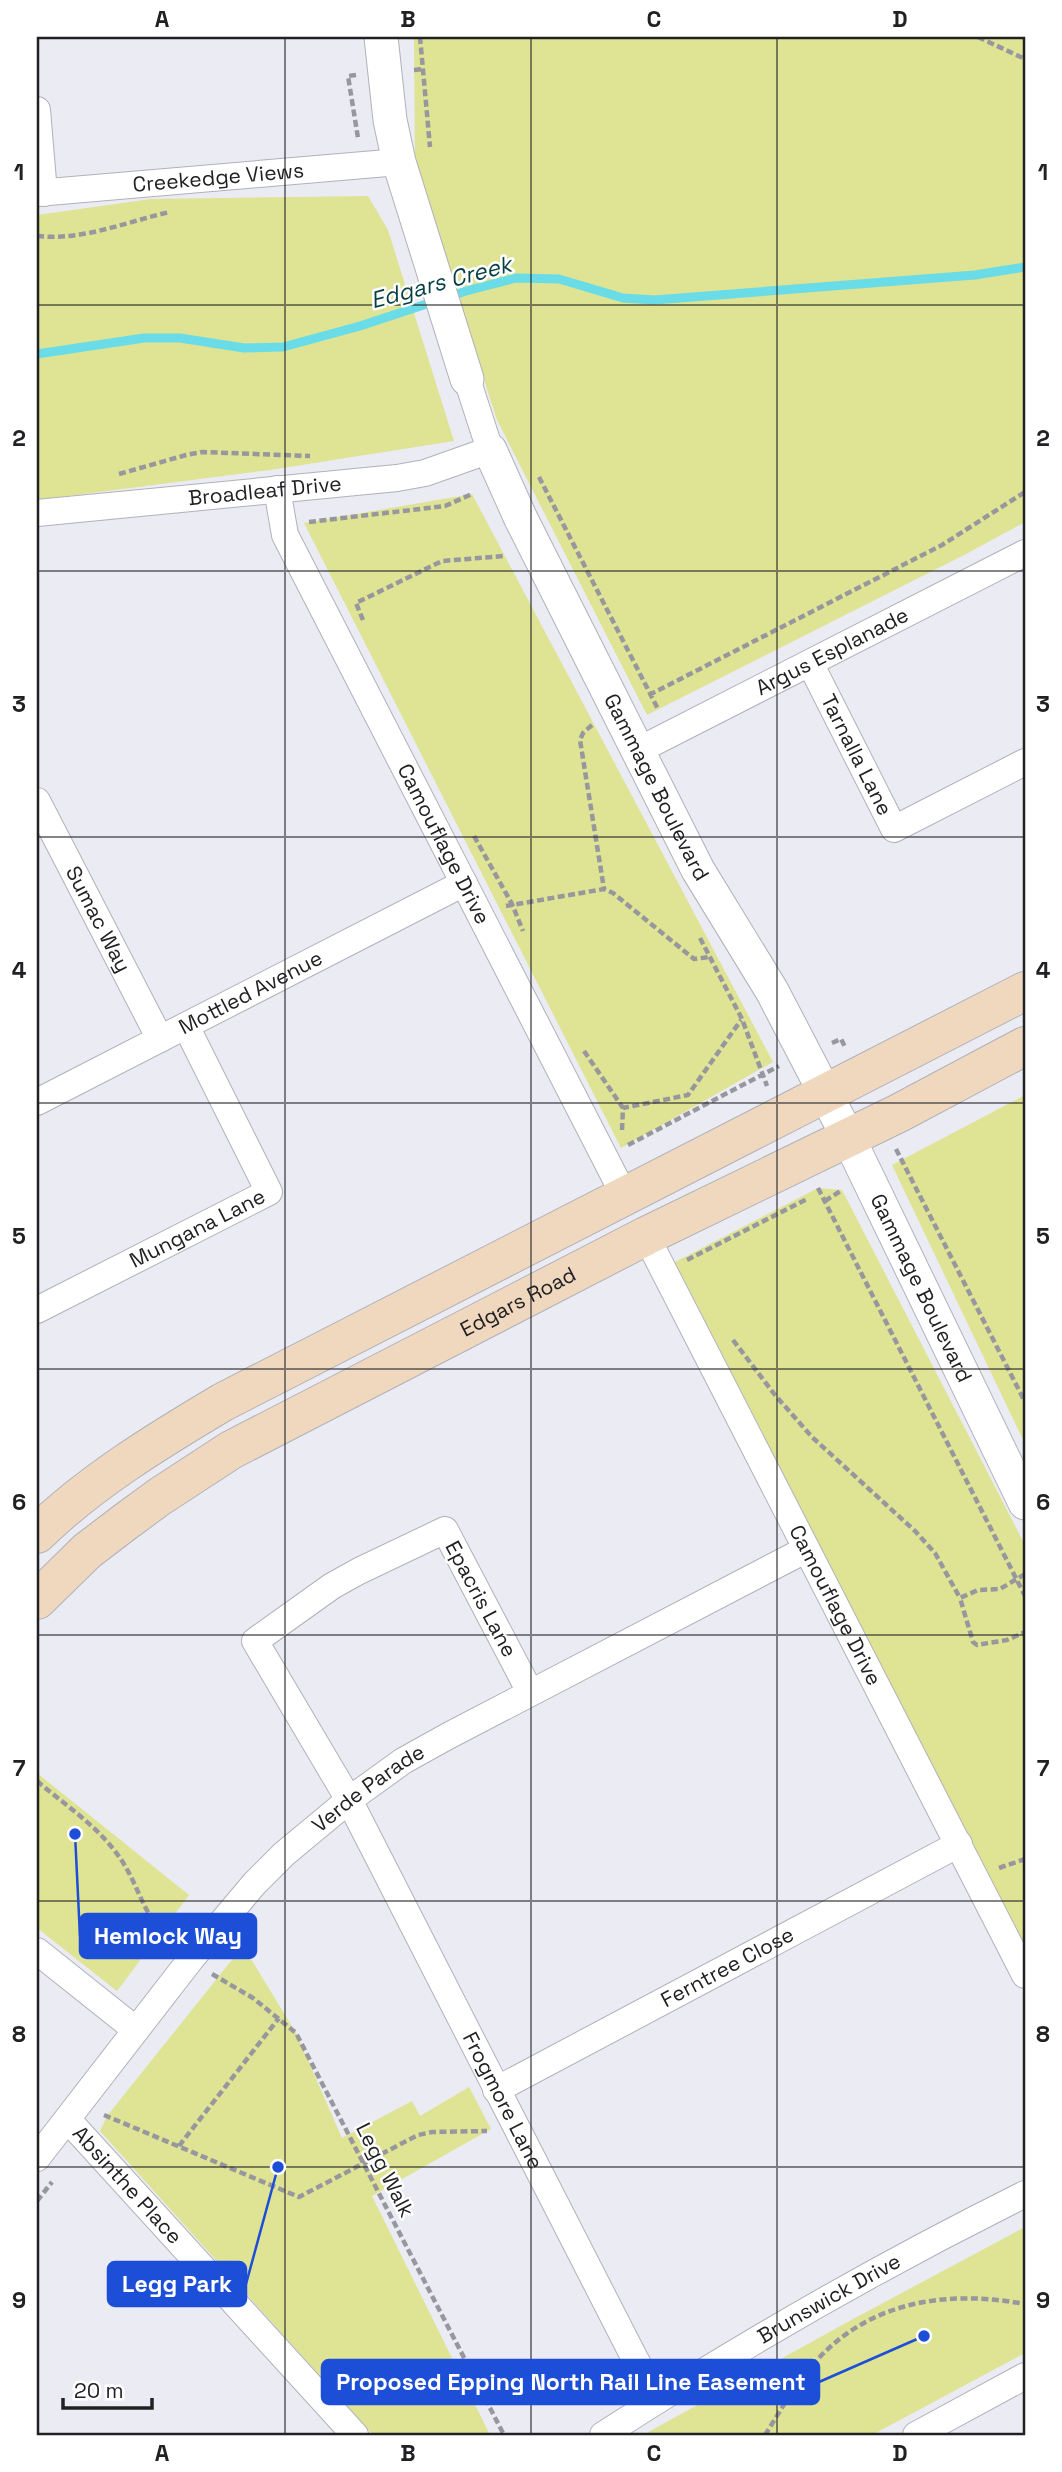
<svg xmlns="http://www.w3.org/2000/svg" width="1062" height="2472" viewBox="0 0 1062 2472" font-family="'Space Grotesk',sans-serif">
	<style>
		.green { fill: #dfe394 }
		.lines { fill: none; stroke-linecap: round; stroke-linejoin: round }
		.stream { stroke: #69dce7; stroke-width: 9 }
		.minor-casing { stroke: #b1b1ba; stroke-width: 28 }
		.tertiary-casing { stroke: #b1b1ba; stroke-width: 35 }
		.secondary-casing { stroke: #b1b1ba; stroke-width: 40 }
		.path { stroke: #97979d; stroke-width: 4.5; stroke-dasharray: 7 3.5; stroke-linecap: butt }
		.minor { stroke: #fff; stroke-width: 26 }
		.tertiary { stroke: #fff; stroke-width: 33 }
		.secondary { stroke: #f0d8bf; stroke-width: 38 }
		.grid { fill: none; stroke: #212124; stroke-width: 2; stroke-opacity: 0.55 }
		.labels { text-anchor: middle; stroke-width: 5; stroke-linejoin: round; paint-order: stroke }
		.street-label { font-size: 21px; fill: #212124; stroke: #fff }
		.water-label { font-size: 23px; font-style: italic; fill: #063e43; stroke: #fff }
		.leader { fill: none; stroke: #1d4ed8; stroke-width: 2.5 }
		.callout-dot { fill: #1d4ed8; stroke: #fff; stroke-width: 2.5 }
		.callout { fill: #1d4ed8; stroke: #1d4ed8; stroke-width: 2.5 }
		.callout-label { font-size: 23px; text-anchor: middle; font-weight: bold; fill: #fff }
		.neatline { fill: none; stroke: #212124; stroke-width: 2.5 }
		.grid-label { font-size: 23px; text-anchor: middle; font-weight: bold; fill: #212124 }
	</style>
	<rect width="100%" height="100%" fill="#ebebf4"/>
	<!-- green -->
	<path class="green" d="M414,37H1025V522L968,553L647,715L497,420L415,168Z
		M368,196L388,230L454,441L270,470L37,500V215L151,199Z
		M472,494L773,1062L621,1148L304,523Z
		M1025,1095V1444L892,1165Z
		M818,1188L842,1190L1025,1545V1947L675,1262Z
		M37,1773L189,1895L117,1991L37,1928Z
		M243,1946L296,2033L342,2138L412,2101L420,2116L469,2087L491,2129L372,2196L490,2435H373L100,2131L107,2116Z
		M1025,2227V2353L872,2435H643L855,2318Z"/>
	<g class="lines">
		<!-- stream -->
		<path class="stream" d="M37,354L144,338H180L244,348L283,347L360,326L466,291L516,278L559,279L623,298L654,300L975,275L1025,267"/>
		<defs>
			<g id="minor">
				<path d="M37,110L44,193"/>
				<path id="s1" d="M37,193L399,162"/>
				<path id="s2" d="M277,489L285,535L624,1195"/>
				<path id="s3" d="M37,513L397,478L425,473L490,450L467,379"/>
				<path id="s4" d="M810,663L894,829L1025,762"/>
				<path id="s5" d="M637,751L1025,553"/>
				<path id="s6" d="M37,801L160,1039"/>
				<path id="s7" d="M37,1102L464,883"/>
				<path id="s8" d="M646,1236L1025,1975"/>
				<path id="s9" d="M37,1310L269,1192L186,1026"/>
				<path id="s10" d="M530,1692L445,1530L359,1571L332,1586L255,1641L349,1800L634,2357L658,2400"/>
				<path d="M37,1951L136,2030"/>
				<path id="s11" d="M496,2090L959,1844"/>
				<path id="s12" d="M68,2120L355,2435"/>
				<path id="s13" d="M37,2158L191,1959L254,1884L284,1854L349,1800L403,1761L448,1736L805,1550"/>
				<path id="s14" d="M603,2435C739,2347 880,2266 1025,2194"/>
				<path d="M916,2435L1025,2376"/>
			</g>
			<g id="tertiary">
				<path d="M381,37L390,120L399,162L467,379"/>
				<path id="s15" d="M490,450L521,519L698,870L772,991L849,1139L1025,1503"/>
			</g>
			<g id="secondary">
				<path d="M37,1534C90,1482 159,1440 223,1402L1025,991"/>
				<path id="s16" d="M37,1600L87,1551L125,1522L159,1497L231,1450L646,1236L899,1113L1025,1046"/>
			</g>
		</defs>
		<!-- minor casing -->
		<use href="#minor" class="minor-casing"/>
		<!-- tertiary casing -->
		<use href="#tertiary" class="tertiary-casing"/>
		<!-- secondary casing -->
		<use href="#secondary" class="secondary-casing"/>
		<!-- path -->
		<path class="path" d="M420,37L430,147
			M978,37L1025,59
			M414,70L424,69
			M356,75L348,76L358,138
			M37,236C83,241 125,222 170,212
			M119,474L186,455L202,452L310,456
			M539,477L658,709
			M309,522L445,506L472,494
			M363,620L356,603L442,561L504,556
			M649,695L942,545L1025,492
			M592,725L583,733L580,740L604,889
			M474,836L512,904L523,931
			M506,906L604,889L613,893L694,959L709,957
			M700,938L742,1019L767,1086
			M832,1043L841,1039L845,1047
			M584,1051L623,1108
			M622,1130L623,1108L688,1095L741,1020
			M628,1145L779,1066
			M896,1149L1025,1402
			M818,1188L1025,1596
			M825,1201L842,1190
			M687,1260L807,1199
			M733,1340L775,1395L812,1437L915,1531L935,1553L960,1598
			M1025,1574L1000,1589L978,1590L960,1598L973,1642L977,1645L1007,1640L1025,1632
			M37,1781C65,1805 99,1827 120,1858C140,1887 143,1917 170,1940
			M999,1868L1025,1859
			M212,1974L253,1998L296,2033L504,2435
			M104,2115L299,2197L418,2135L432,2132L487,2131
			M179,2146L279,2018
			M37,2201L52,2182
			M765,2435C781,2410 796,2382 817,2360C872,2300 949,2290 1025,2304"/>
		<!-- minor -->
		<use href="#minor" class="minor"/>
		<!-- tertiary -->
		<use href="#tertiary" class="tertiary"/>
		<!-- secondary -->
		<use href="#secondary" class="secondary"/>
	</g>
	<!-- grid -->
	<path class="grid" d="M285,37V2435M531,37V2435M777,37V2435M37,305H1025M37,571H1025M37,837H1025M37,1103H1025M37,1369H1025M37,1635H1025M37,1901H1025M37,2167H1025"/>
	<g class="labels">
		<!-- street labels -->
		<g class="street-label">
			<text dy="7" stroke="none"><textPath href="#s1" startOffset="182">Creekedge Views</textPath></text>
			<text dy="7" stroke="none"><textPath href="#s3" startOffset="229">Broadleaf Drive</textPath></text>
			<text dy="7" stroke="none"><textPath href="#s5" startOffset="219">Argus Esplanade</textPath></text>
			<text dy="7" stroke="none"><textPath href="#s4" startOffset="103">Tarnalla Lane</textPath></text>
			<text dy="7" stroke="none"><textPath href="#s15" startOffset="376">Gammage Boulevard</textPath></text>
			<text dy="7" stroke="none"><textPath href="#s2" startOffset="394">Camouflage Drive</textPath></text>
			<text dy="7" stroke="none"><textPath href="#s6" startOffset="133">Sumac Way</textPath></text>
			<text dy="7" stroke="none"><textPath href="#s7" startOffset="240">Mottled Avenue</textPath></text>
			<text dy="7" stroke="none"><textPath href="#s9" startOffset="180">Mungana Lane</textPath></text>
			<text dy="7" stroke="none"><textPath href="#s15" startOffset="943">Gammage Boulevard</textPath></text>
			<text dy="7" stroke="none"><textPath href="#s16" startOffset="569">Edgars Road</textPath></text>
			<text transform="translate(481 1599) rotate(62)" y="7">Epacris Lane</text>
			<text dy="7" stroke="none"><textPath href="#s8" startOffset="415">Camouflage Drive</textPath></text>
			<text dy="7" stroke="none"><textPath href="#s13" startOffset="499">Verde Parade</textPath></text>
			<text dy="7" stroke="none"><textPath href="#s11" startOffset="262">Ferntree Close</textPath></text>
			<text dy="7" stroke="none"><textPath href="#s10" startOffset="926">Frogmore Lane</textPath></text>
			<text transform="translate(385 2170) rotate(63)" y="7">Legg Walk</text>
			<text dy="7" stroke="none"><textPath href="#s12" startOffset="88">Absinthe Place</textPath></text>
			<text dy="7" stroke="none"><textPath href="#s14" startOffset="264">Brunswick Drive</textPath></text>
		</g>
		<!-- water labels -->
		<g class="water-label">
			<text transform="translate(441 282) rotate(-15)" y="8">Edgars Creek</text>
		</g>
	</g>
	<!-- callouts -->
	<path class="leader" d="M75 1834L80 1936M278 2167L246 2284M924 2336L819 2382"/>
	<g class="callout-dot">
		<circle cx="75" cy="1834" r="7"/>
		<circle cx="278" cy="2167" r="7"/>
		<circle cx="924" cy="2336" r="7"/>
	</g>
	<g class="callout">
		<rect x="80" y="1914" width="176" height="44" rx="7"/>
		<rect x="108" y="2262" width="138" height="44" rx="7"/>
		<rect x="322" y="2360" width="497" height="44" rx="7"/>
	</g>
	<g class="callout-label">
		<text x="168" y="1944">Hemlock Way</text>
		<text x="177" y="2292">Legg Park</text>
		<text x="571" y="2390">Proposed Epping North Rail Line Easement</text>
	</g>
	<!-- border -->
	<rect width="1062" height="2472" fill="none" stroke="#ffffff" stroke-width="77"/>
	<!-- scale -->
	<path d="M63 2398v10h89v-10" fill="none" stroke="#212124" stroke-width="3.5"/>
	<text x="74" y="2398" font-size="21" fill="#212124" stroke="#ffffff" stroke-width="5" paint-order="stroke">20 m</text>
	<rect x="38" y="38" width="986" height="2396" class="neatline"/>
	<g class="grid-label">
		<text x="162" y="27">A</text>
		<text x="408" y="27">B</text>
		<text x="654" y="27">C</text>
		<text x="900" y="27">D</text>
		<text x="19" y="180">1</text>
		<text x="1043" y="180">1</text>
		<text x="19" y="446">2</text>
		<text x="1043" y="446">2</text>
		<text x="19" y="712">3</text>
		<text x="1043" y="712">3</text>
		<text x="19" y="978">4</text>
		<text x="1043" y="978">4</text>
		<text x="19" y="1244">5</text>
		<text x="1043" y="1244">5</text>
		<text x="19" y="1510">6</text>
		<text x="1043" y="1510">6</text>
		<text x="19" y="1776">7</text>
		<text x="1043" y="1776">7</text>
		<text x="19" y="2042">8</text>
		<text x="1043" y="2042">8</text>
		<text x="19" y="2308">9</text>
		<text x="1043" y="2308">9</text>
		<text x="162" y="2461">A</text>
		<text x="408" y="2461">B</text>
		<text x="654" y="2461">C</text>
		<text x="900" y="2461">D</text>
	</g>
</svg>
